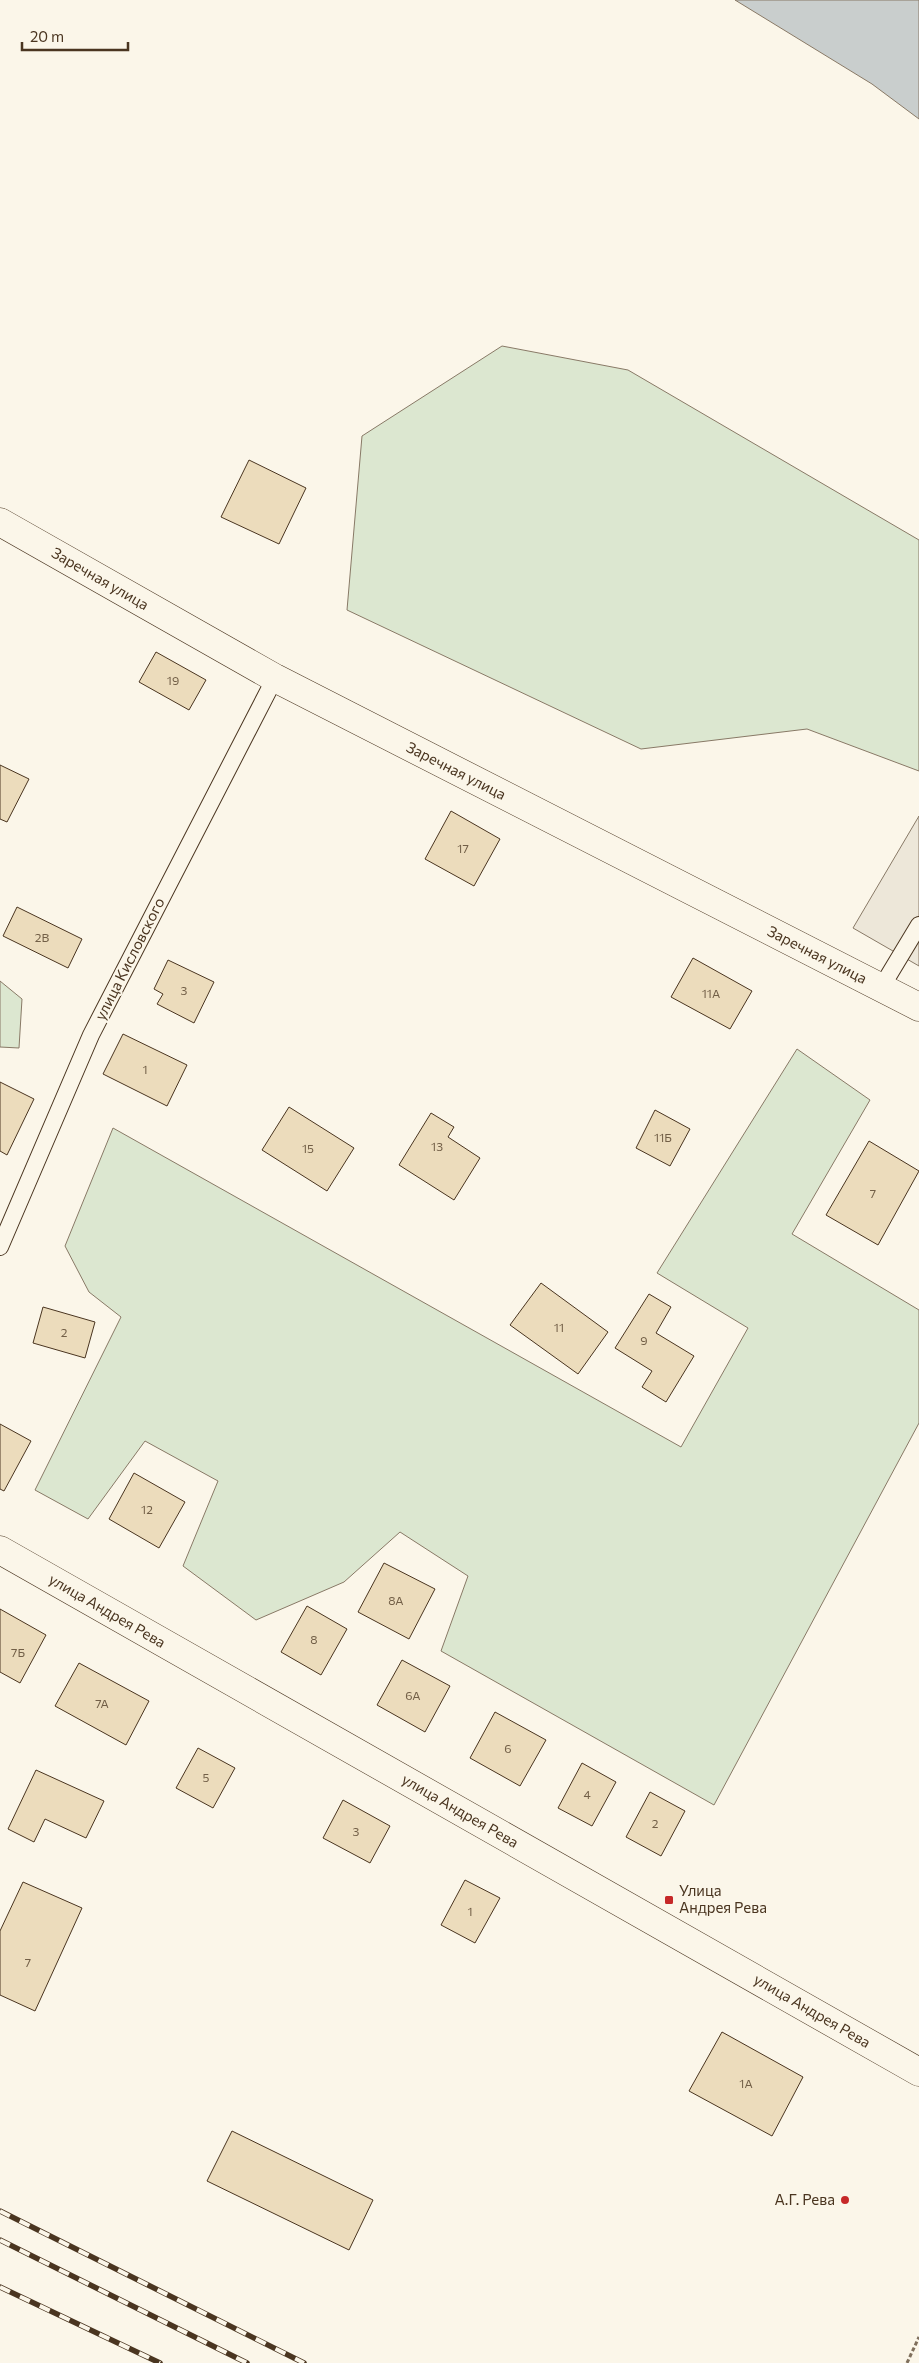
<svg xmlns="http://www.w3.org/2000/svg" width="919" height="2363" viewBox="0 0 919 2363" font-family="Commissioner,sans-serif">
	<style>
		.green { fill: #dce7d0; stroke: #887966 }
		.parking { fill: #ede7d9; stroke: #887966 }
		.water { fill: #c9cecd; stroke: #887966 }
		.building { fill: #ecdcbc; stroke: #4a3520 }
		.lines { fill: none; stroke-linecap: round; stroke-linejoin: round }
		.service-casing { stroke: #4a3520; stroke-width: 18 }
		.minor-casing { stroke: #4a3520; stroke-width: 29 }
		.path { stroke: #7f6f5c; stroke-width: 3; stroke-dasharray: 4 2.5; stroke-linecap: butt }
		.service { stroke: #fbf6e9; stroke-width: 16 }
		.minor { stroke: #fbf6e9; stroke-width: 28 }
		.rail-casing { stroke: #4a3520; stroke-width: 5.5 }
		.rail { stroke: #fbf6e9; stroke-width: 4; stroke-dasharray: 11; stroke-linecap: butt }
		.poi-dot { fill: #c62828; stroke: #fbf6e9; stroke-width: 2 }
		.labels { text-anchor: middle; stroke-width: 4; stroke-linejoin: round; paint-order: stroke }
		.number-label { font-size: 12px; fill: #725f47 }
		.street-label { font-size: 15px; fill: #4a3520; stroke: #fbf6e9 }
		.poi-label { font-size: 15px; fill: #4a3520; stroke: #fbf6e9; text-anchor: start }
	</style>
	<rect width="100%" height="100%" fill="#fbf6e9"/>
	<!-- green -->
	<path class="green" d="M502,346L628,370L919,540V771L807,729L641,749L347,610L362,436Z
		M0,981L22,999L19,1048L0,1047Z
		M797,1049L870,1100L792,1234L919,1310V1423L714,1805L441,1651L468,1576L400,1532L344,1582L256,1620L183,1566L218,1481L145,1441L88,1519L35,1490L121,1317L89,1292L65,1246L113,1128L681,1447L748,1328L657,1273Z"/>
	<!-- parking -->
	<path class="parking" d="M919,816V966L853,928Z"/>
	<!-- water -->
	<path class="water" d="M735,0H919V119L872,84Z"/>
	<!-- building -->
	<path class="building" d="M249,460L306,488L279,544L221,517Z
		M156,652L206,680L189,710L139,682Z
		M0,765L29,779L7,822L0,819Z
		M451,811L500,839L474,886L425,859Z
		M17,907L82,939L68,968L3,936Z
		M693,958L752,991L730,1029L671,997Z
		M168,960L214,982L194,1023L157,1004L163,994L154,989Z
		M123,1034L187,1065L167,1106L103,1074Z
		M0,1082L34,1099L7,1155L0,1151Z
		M289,1107L354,1148L327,1191L262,1150Z
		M655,1110L690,1129L670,1166L636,1148Z
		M431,1113L454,1127L448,1137L480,1158L454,1200L399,1165Z
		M869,1141L919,1171L878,1245L826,1215Z
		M541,1283L608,1332L578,1374L510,1325Z
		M649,1294L671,1307L656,1333L694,1356L666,1402L642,1387L652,1371L615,1348Z
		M43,1307L95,1322L85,1358L33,1343Z
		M0,1424L31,1441L4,1491L0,1489Z
		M134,1473L185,1502L159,1548L109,1519Z
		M384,1563L435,1589L409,1639L358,1612Z
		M307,1606L347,1629L321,1675L281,1652Z
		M0,1609L46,1635L20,1683L0,1672Z
		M402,1660L450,1686L425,1732L377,1705Z
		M79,1663L149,1701L126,1745L55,1706Z
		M495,1712L546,1740L520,1786L470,1758Z
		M198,1748L235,1768L213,1808L176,1788Z
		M582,1763L616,1782L592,1826L558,1808Z
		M36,1770L104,1801L86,1838L45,1819L34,1842L8,1829Z
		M650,1792L685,1811L661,1856L626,1837Z
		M343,1800L390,1826L370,1863L323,1838Z
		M465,1880L500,1898L475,1943L441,1925Z
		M23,1882L82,1908L35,2011L0,1995V1931Z
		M722,2032L803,2077L772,2136L689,2091Z
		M232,2131L373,2200L349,2250L207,2181Z"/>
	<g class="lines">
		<defs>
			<path id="service" d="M881,988L919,925
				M0,1247L91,1035L275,678"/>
			<path id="minor" d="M0,522L275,678L919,1007
				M0,1550L919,2072"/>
		</defs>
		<!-- service casing -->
		<use href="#service" class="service-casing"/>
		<!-- minor casing -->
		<use href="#minor" class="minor-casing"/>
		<!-- path -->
		<path class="path" d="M907,2363L919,2337"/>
		<!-- service -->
		<use href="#service" class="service"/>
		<!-- minor -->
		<use href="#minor" class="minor"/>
		<defs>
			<path id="rail" d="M0,2211L304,2363
				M0,2240L247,2363
				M0,2287L160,2363"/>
		</defs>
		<!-- rail casing -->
		<use href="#rail" class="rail-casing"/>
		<!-- rail -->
		<use href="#rail" class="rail"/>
	</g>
	<!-- markers -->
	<g class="poi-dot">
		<rect x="664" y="1895" width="10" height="10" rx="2.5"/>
		<circle cx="845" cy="2200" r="5"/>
	</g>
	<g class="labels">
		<!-- number labels -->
		<g class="number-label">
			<text x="173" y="685">19</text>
			<text x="463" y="853">17</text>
			<text x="42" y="942">2В</text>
			<text x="184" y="995">3</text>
			<text x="711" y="998">11А</text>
			<text x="145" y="1074">1</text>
			<text x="663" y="1142">11Б</text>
			<text x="437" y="1151">13</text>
			<text x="308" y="1153">15</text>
			<text x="873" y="1198">7</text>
			<text x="559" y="1332">11</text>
			<text x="64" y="1337">2</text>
			<text x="644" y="1345">9</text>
			<text x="147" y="1514">12</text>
			<text x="396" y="1605">8А</text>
			<text x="314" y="1644">8</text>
			<text x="18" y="1657">7Б</text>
			<text x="413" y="1700">6А</text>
			<text x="102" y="1708">7А</text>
			<text x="508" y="1753">6</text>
			<text x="206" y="1782">5</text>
			<text x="587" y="1799">4</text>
			<text x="655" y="1828">2</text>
			<text x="356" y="1836">3</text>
			<text x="470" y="1916">1</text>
			<text x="28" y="1967">7</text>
			<text x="746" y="2088">1А</text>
		</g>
		<!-- street labels -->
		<g class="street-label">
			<text transform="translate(100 579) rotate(30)" y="5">Заречная улица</text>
			<text transform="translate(456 771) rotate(27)" y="5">Заречная улица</text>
			<text transform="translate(817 955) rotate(27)" y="5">Заречная улица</text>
			<text transform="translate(130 959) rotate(-63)" y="5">улица Кисловского</text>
			<text transform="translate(107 1611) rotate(30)" y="5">улица Андрея Рева</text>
			<text transform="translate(460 1811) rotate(30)" y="5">улица Андрея Рева</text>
			<text transform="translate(812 2011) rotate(30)" y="5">улица Андрея Рева</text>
		</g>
		<!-- poi labels -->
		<g class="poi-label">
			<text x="679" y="1896">Улица<tspan x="679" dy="17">Андрея Рева</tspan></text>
			<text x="835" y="2205" text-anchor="end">А.Г. Рева</text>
		</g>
	</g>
	<!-- scale -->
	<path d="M22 42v8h106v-8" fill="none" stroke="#4a3520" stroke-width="2.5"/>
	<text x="30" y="42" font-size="15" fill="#4a3520" stroke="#fbf6e9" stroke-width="4" paint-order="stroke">20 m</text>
</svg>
